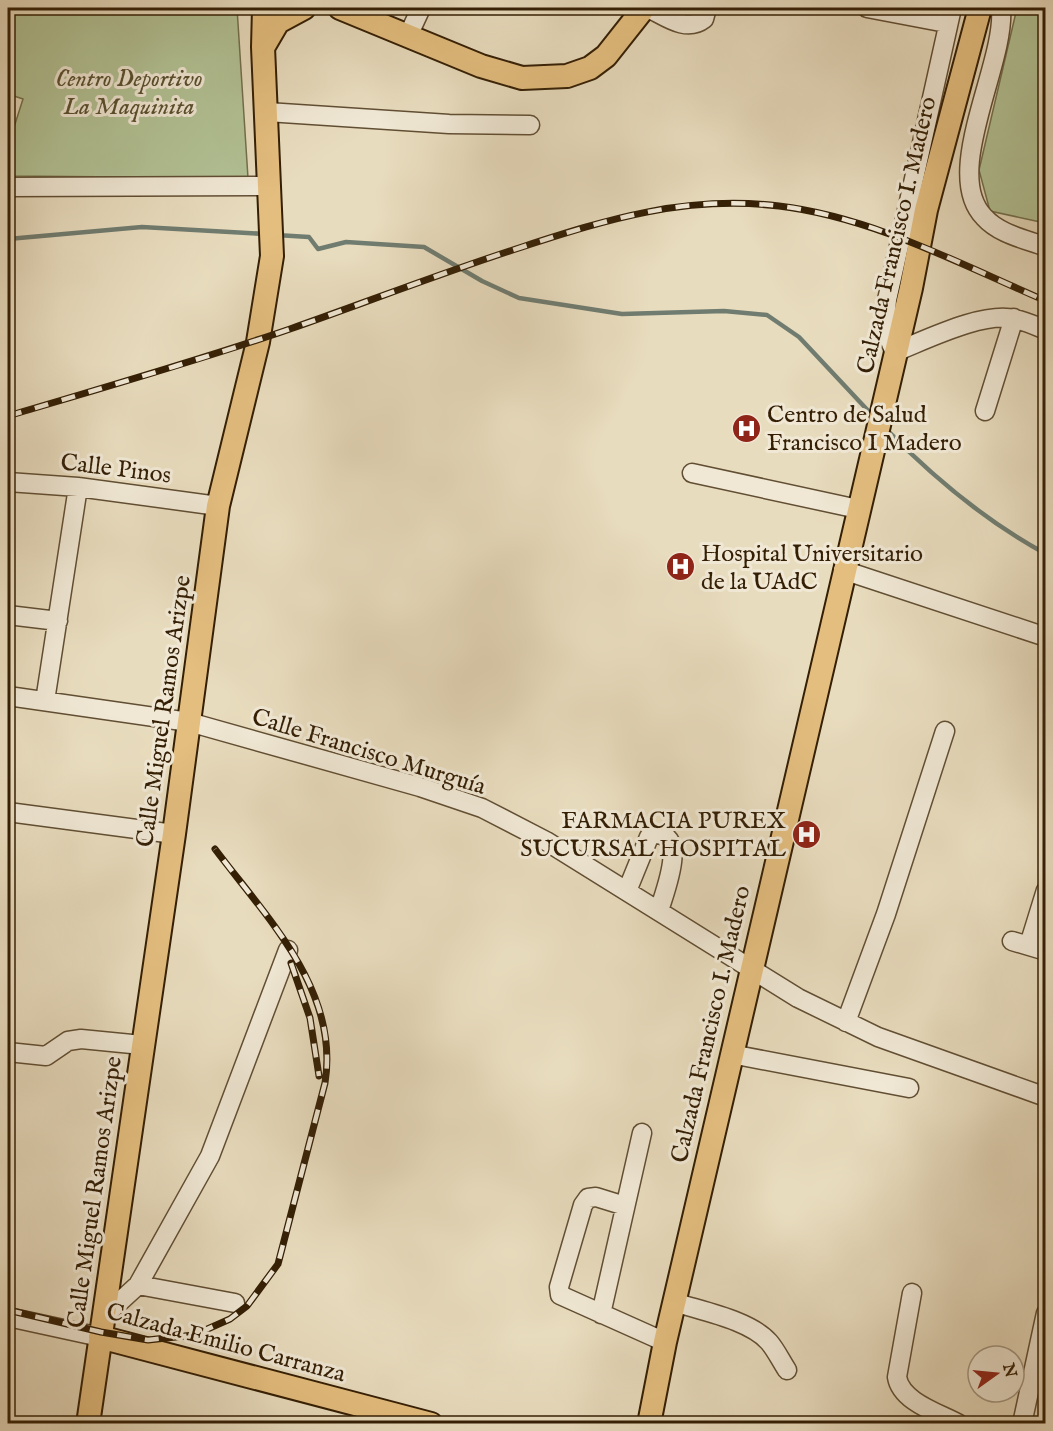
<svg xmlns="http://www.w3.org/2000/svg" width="1053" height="1431" viewBox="0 0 1053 1431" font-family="'IM FELL English',serif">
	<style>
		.green { fill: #b2c295; stroke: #73704d; stroke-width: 1.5 }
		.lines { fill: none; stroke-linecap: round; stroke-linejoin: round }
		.stream { stroke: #707c70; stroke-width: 4.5 }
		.minor-casing { stroke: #614e33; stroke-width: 21 }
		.major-casing { stroke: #341f05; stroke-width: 26 }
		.minor { stroke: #f0e8d5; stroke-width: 18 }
		.major { stroke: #e4be7f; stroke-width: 22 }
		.rail-casing { stroke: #341f05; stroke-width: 7 }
		.rail { stroke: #f0e8d5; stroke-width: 4.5; stroke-dasharray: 14; stroke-linecap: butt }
		.labels { text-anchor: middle; stroke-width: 6; stroke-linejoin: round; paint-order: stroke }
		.park-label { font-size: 24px; font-style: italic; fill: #5a5030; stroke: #f0e8d5 }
		.street-label { font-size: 24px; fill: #341f05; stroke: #f0e8d5 }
		.poi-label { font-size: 24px; fill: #341f05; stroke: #f0e8d5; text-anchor: start }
	</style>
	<rect width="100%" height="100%" fill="#e8dcbe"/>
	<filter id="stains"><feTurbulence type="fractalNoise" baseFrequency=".00333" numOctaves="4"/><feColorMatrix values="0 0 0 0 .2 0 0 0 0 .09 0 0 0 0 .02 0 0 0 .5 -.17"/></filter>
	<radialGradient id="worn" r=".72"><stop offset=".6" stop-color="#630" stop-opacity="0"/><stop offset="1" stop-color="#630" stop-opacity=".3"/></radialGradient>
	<!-- green -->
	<path class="green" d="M8,8H237L248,178L8,176V146L23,99L8,94V52L12,38L8,36Z
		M1017,8H1045V223L990,211L979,170Z"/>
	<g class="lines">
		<!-- stream -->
		<path class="stream" d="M276,235L309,237L318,249L346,242L424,247L482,281L519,298L622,314L724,311L767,315L799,337L874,417
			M8,239L142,227L265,234
			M886,429C934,478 985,521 1046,554"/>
		<defs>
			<path id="minor" d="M648,8C665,16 686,33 704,19L707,8
				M867,8L946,23
				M952,8L887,300C885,320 885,333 895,352C926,340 983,311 1015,319C1025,321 1036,326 1046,330
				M1001,8C1006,64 941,173 984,217C999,234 1025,239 1046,247
				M408,36L421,8
				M267,112L449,124L530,125
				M8,187L268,186
				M985,411L1014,318
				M692,473L858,509
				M8,482L78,487L218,506
				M843,570L1046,637
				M8,615L58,621
				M8,696L189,722L420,787L482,808L546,841L798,998L878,1037L1046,1097
				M45,701L78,487
				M8,812L174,834
				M627,891L649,837L653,834C690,831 664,893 659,911
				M1012,941L1046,951
				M1029,945L1046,890
				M846,1022L886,914L945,731
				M8,1052L46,1056L68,1041L81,1039L142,1045
				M731,1054L909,1088
				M625,1206L596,1197L588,1198L583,1205L559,1287L560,1295L665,1342
				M138,1285L235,1303
				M912,1293L897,1377C901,1402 939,1413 959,1424
				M674,1302C701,1311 750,1320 769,1342C776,1350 781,1361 787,1370
				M601,1314L642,1133
				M8,1317L100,1337
				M103,1317L138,1285L210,1156L288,950
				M1022,1424L1046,1313"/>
			<path id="major" d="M340,8L481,66L522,78L567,76L590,68L606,56L644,8
				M264,46L278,22L304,8
				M100,1337L431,1424
				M88,1424L174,834L218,506L258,342L272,256L263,47L264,8
				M649,1424L665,1342L911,288L926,210L980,8"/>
		</defs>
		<!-- minor casing -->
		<use href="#minor" class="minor-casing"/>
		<!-- major casing -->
		<use href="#major" class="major-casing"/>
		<!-- minor -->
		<use href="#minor" class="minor"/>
		<!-- major -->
		<use href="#major" class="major"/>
		<defs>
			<path id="rail" d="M8,416C102,388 197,361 290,329C367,302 444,272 522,247C608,219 686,195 779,206C872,217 960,264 1046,301
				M291,963L310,1018L319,1076
				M8,1310L101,1332L148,1340L194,1335L230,1319L247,1306L278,1264L325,1083C340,990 266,917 215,849"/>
		</defs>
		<!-- rail casing -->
		<use href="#rail" class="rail-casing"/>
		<!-- rail -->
		<use href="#rail" class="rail"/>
	</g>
	<!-- icons -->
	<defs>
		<symbol id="hospital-disc" viewBox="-11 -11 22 22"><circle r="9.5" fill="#8f2418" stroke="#f0e8d5"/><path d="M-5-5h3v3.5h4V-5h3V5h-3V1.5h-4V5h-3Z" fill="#fff"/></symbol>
	</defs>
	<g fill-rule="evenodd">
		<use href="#hospital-disc" x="730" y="412" width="33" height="33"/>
		<use href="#hospital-disc" x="664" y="550" width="33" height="33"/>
		<use href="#hospital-disc" x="790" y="818" width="33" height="33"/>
	</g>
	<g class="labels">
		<!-- park labels -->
		<g class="park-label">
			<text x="129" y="86">Centro Deportivo<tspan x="129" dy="28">La Maquinita</tspan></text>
		</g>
		<!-- street labels -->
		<g class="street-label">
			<text transform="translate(896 235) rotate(-77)" y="8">Calzada Francisco I. Madero</text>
			<text transform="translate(116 468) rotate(7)" y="8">Calle Pinos</text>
			<text transform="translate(163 711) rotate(-82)" y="8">Calle Miguel Ramos Arizpe</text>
			<text transform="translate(369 751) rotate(17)" y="8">Calle Francisco Murguía</text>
			<text transform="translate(710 1024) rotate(-77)" y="8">Calzada Francisco I. Madero</text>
			<text transform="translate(94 1192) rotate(-82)" y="8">Calle Miguel Ramos Arizpe</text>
			<text transform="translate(226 1342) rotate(15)" y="8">Calzada Emilio Carranza</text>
		</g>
		<!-- poi labels -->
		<g class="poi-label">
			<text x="767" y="422">Centro de Salud<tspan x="767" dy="28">Francisco I Madero</tspan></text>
			<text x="701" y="561">Hospital Universitario<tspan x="701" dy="28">de la UAdC</tspan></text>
			<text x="786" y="828" text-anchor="end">FARMACIA PUREX<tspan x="786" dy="28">SUCURSAL HOSPITAL</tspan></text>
		</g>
	</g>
	<!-- margin -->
	<rect width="1053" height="1431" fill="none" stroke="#e8dcbe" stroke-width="30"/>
	<rect x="9" y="9" width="1035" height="1413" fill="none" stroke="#341f05" stroke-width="3"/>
	<rect x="15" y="15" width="1023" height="1401" fill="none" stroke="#341f05" stroke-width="1.5"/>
	<!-- north arrow -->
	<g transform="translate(996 1374) rotate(75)"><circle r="28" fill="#f0e8d5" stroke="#a59882" stroke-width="1.5"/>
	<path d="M0-4.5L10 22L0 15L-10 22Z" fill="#8f2418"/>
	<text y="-9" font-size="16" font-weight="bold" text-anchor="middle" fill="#341f05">N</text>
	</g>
	<rect width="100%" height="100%" filter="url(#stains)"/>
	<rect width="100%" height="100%" fill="url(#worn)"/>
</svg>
